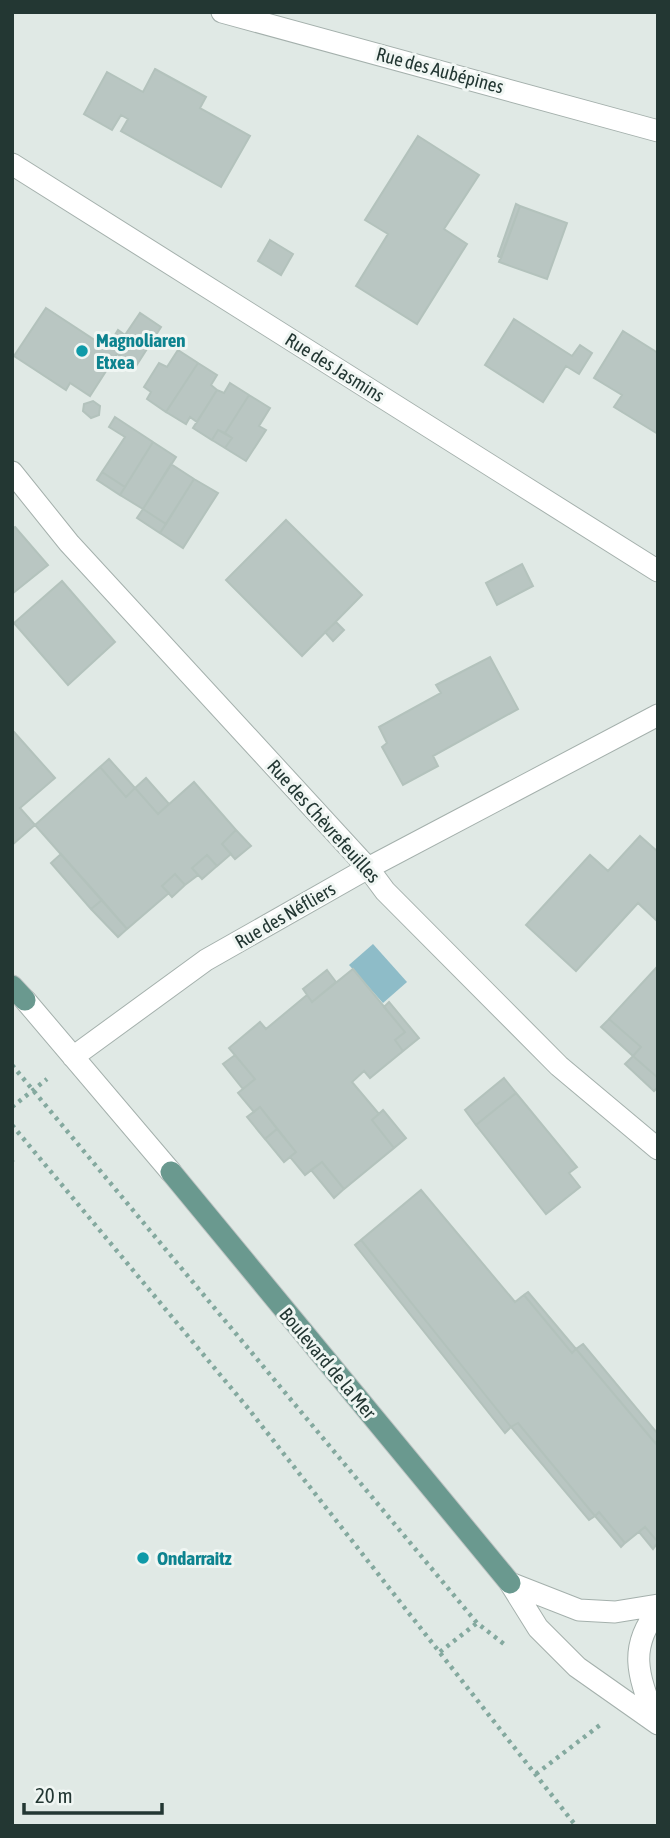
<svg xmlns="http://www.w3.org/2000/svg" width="670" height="1838" viewBox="0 0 670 1838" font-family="'Asap Condensed',sans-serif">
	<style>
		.water { fill: #8ebcc8 }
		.building { fill: #b9c6c2; stroke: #b3c2bc; stroke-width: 2 }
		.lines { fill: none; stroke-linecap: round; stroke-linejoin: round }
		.minor-casing { stroke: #a4b0ac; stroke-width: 23 }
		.major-casing { stroke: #bdc3c2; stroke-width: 23 }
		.path { stroke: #84a99f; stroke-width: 4.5; stroke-dasharray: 3.5 5; stroke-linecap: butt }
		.minor { stroke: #fff; stroke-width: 21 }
		.major { stroke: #6a998f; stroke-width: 21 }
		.culture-dot { fill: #0f9aa8; stroke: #f0f6f3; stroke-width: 2.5 }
		.labels { text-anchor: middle; stroke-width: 6; stroke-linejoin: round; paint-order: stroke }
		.street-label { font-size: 19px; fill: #233733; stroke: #f0f6f3 }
		.culture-label { font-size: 19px; font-weight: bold; fill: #0d838f; stroke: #f0f6f3; text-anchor: start }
	</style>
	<rect width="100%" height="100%" fill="#e0e9e5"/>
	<!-- water -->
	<path class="water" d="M373,944L407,982L383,1003L349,965Z"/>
	<!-- building -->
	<path class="building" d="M155,69L206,97L200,108L250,136L221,187L121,131L128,119L121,115L112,130L84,114L107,72L143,92Z
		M418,136L479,175L444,229L467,244L417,324L356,286L388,234L365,220Z
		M516,204L520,206L501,258L498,256Z
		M520,206L567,223L547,279L499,262Z
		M270,240L293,254L281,275L258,261Z
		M46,308L107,348L118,330L125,335L140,313L161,327L136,366L117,354L90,396L70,383L66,390L14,356Z
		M514,319L572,356L580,345L592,353L579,374L566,366L543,402L485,365Z
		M623,331L658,353V434L614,407L622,395L594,378Z
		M178,350L198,363L166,412L147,399L151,392L144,387L159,363L167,367Z
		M198,363L217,375L211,385L217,390L197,422L190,417L186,424L166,412Z
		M230,383L249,395L225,433L218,430L212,440L193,428L217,390L224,393Z
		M249,395L270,408L259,426L266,430L246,461L225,448L232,438L225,433Z
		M93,401L100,406L99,415L91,418L83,411L84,404Z
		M115,417L153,442L125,487L102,472L125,437L109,427Z
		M218,430L232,438L225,448L212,440Z
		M153,442L176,457L143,509L120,495Z
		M171,464L194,479L166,524L143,509Z
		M102,472L125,487L120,495L97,480Z
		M194,479L218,493L183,548L160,533Z
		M143,509L166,524L160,533L137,518Z
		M286,520L362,595L302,656L226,580Z
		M15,527L48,565L12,594V529Z
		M522,564L533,586L497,605L486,583Z
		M62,581L115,642L68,685L14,623Z
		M336,622L344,630L333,641L325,632Z
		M490,657L518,709L433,756L438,766L403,785L382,747L387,743L379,727L441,693L436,685Z
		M14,732L55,778L20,808L35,825L12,845V733Z
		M109,759L135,788L126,797L100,767Z
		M100,767L126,797L135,788L158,814L194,782L236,830L222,844L231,854L217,866L207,855L192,868L198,875L185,885L175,874L162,886L169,893L127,929L35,825Z
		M146,778L169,804L158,814L135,788Z
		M236,830L251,846L235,859L222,844Z
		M640,836L658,852V922L638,903L576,971L526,925L590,855L608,871Z
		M61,854L102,900L91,909L51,863Z
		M207,855L217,866L202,879L192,868Z
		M175,874L185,885L172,897L162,886Z
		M102,900L127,929L118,937L91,909Z
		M656,968L658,970V1078L633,1056L641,1047L609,1019Z
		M353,969L405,1032L395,1040L403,1051L370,1078L364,1071L352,1082L379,1114L372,1120L394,1148L344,1189L322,1162L305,1175L290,1157L296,1152L260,1107L254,1112L238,1093L255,1079L229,1048L260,1022L266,1029L307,995L312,1002Z
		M327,970L336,982L312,1002L303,989Z
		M389,1002L419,1038L403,1051L395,1040L405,1032L384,1007Z
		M609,1019L641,1047L633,1056L601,1027Z
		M235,1055L255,1079L243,1089L223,1064Z
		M633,1056L658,1078V1087L654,1091L625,1064Z
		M504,1078L516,1093L476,1125L465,1110Z
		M516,1093L577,1167L569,1173L580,1187L546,1214L476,1125Z
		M260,1107L277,1129L265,1139L247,1117Z
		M383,1110L406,1138L394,1148L372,1120Z
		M277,1129L296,1152L284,1162L265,1139Z
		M322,1162L344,1189L334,1198L311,1170Z
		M421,1190L515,1302L524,1295L572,1353L576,1349L658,1446V1542L645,1527L625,1543L599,1512L595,1516L518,1423L511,1427L361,1240Z
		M361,1240L511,1427L505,1433L355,1245Z
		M528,1292L576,1349L572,1353L524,1295Z
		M583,1344L658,1434V1440L655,1443L576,1349Z
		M518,1423L595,1516L589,1520L511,1427Z
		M599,1512L625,1543L621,1547L595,1516Z
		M645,1527L658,1542L653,1549L639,1532Z"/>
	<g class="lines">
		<defs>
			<path id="minor" d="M222,12L658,131
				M12,164L658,571
				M12,472L69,543L368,868L385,891L559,1066L658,1149
				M25,1000L171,1172
				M73,1057L206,960L368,868L658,715
				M510,1583L538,1628L577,1667L658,1724
				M510,1583L579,1610L615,1612L658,1605
				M656,1722C640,1679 626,1650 658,1610"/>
			<path id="major" d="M12,986L25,1000
				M171,1172L510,1583"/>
		</defs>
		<!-- minor casing -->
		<use href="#minor" class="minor-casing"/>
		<!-- major casing -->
		<use href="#major" class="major-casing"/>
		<!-- path -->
		<path class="path" d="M12,1065L477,1623L504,1644
			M12,1107L47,1079
			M12,1125L247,1407L576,1826
			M12,1160V1162
			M440,1652L477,1623
			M536,1774L600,1725"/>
		<!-- minor -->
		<use href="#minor" class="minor"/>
		<!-- major -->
		<use href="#major" class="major"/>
	</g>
	<!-- markers -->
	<g class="culture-dot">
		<circle cx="82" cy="351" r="7"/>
		<circle cx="143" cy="1558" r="7"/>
	</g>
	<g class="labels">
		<!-- street labels -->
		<g class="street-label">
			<text transform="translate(440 70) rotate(15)" y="7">Rue des Aubépines</text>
			<text transform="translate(335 367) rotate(32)" y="7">Rue des Jasmins</text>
			<text transform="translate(324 821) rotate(48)" y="7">Rue des Chèvrefeuilles</text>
			<text transform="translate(285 915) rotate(-30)" y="7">Rue des Néfliers</text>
			<text transform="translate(328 1363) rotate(50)" y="7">Boulevard de la Mer</text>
		</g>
		<!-- culture labels -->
		<g class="culture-label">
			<text x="96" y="347">Magnoliaren<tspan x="96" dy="22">Etxea</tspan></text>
			<text x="157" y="1565">Ondarraitz</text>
		</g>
	</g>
	<!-- border -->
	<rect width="670" height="1838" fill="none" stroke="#233733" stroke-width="28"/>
	<!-- scale -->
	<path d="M24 1803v10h138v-10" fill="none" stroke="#233733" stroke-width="3.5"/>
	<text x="35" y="1803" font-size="21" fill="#233733" stroke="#f0f6f3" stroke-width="5" paint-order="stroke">20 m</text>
</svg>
